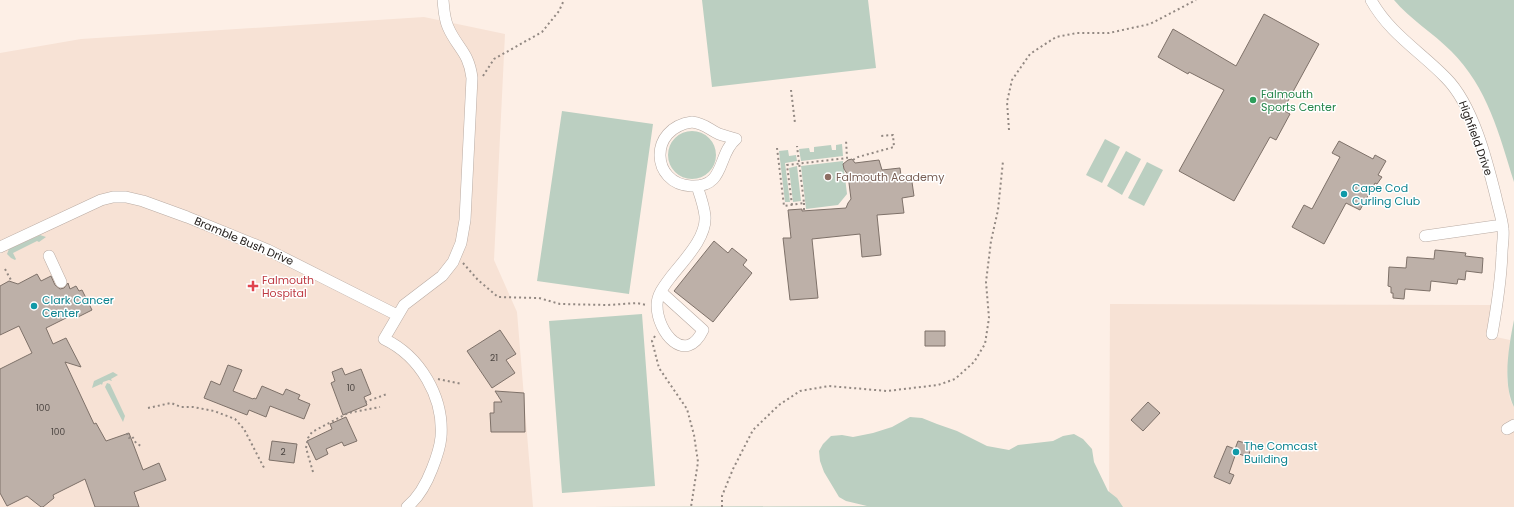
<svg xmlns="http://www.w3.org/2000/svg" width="1514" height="507" viewBox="0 0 1514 507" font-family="Poppins,sans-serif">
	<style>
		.built { fill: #f7e2d5 }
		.green { fill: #bbcfc1 }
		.building { fill: #bdb0a8; stroke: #7e7169 }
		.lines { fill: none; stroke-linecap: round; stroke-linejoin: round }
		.minor-casing { stroke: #b9aba3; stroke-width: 12 }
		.path { stroke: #928882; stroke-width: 2; stroke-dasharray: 2 3; stroke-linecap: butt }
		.minor { stroke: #fff; stroke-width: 11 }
		.leisure-dot { fill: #2e9e5b; stroke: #fff; stroke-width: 1.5 }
		.education-dot { fill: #8d6e63; stroke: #fff; stroke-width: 1.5 }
		.culture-dot { fill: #0f9aa8; stroke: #fff; stroke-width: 1.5 }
		.health-dot { fill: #e0444e; stroke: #fff; stroke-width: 1.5 }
		.labels { text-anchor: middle; stroke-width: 3; stroke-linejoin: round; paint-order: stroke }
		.number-label { font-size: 9px; fill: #4b4440 }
		.leisure-label { font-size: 11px; fill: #27864d; stroke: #fff; text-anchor: start }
		.street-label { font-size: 11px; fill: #25201d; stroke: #fff }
		.education-label { font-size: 11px; fill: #785e54; stroke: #fff; text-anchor: start }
		.culture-label { font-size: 11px; fill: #0d838f; stroke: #fff; text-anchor: start }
		.health-label { font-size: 11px; fill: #be3a42; stroke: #fff; text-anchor: start }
	</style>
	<rect width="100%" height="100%" fill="#fdefe6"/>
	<!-- built -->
	<path class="built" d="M424,17L505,34L494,260L517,312L533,507H0V53L81,39Z
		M1110,304L1491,305L1487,335L1510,340L1507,379L1510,399L1514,407V507H1113L1109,505Z"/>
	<!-- green -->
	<path class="green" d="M702,0H868L876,68L712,87Z
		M1394,0H1514V182C1499,134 1488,88 1451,51C1433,33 1410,19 1394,0Z
		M562,111L653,124L629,294L537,281Z
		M668 155a24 24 0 1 1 48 0a24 24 0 1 1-48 0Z
		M1105,139L1120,147L1102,183L1086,175Z
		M842,144L843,156L801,161L799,149L809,148L810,152H814V147L831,145L832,150H836V145Z
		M788,150L789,156L796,155L797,161L785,163L790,202H785L779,151Z
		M1126,151L1141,159L1122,195L1107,186Z
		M843,161L847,194L838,205L806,209L801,166Z
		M1147,162L1163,170L1144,206L1128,198Z
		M797,166L801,201L793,202L789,168Z
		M40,235L46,237L39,242L37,241L13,253L16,259L15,260L11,258L7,254L9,249Z
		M642,314L655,486L562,493L549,321Z
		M1514,320V407C1502,383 1509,345 1514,320Z
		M113,372L118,375L111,379L112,381L109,380L103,382L102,385L101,384L92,388L94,381Z
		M107,383L110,384L125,416L123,422L105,387Z
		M910,417L922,418L937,424L957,431L987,446L1009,450L1018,445L1053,441L1063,436L1074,434L1083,439L1092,449L1094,462L1108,491L1117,498L1123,507H590L867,506L846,501L839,497L824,472L820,461L819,451L823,444L831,436L842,435L853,437L873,433L892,427Z"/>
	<!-- building -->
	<path class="building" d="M1264,14L1319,44L1283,110L1290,114L1276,140L1270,137L1234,201L1179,171L1224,90L1189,72L1188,74L1158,57L1173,29L1236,66Z
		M1339,141L1373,159L1375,155L1386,161L1378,175L1382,177L1377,184L1375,183L1360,210L1346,203L1324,244L1292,227L1304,205L1312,209L1340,157L1332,153Z
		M852,159L855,163L879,160L882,170L900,168L901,176L911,175L914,196L902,198L904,213L877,215L881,255L862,257L860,234L812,239L818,298L790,300L783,238H791L788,210L802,209V211L846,208L848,203L851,199L848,175L844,169L843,164L848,160Z
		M714,241L728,253L732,248L747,260L743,265L752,273L713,322L674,291Z
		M1435,250L1466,253L1465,256L1483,258L1482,273L1466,271L1465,280L1458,279L1457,284L1431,281L1430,291L1405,289L1404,299L1393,298V293H1391V287L1388,286L1389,267L1406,268L1407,257L1434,259Z
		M37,274L41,281L51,276L55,285L60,289L64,288L68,283L70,289L76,286L79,291L82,290L92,310L76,318L74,314L46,328L53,344L66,338L81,367L65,362L94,424L96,423L106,441L129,433L143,470L159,463L166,480L134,492L139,507H95L85,479L53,495L54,498L43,507H41L27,496L7,506L0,493V369L32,353L19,326L0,335V286L9,281L18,284Z
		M500,330L516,354L506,360L515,373L492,388L467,351Z
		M925,331H945V346H925Z
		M228,365L242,370L233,391L253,399L254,398L256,399L262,386L283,395L286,389L300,395L298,399L310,404L304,419L270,406L266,417L249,410L247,415L204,398L211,381L220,385Z
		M342,368L345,375L361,369L371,394L364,397L367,405L343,415L331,383L335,381L332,372Z
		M495,391L524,393L525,432H491L490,413H494V402H502Z
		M1148,402L1160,413L1143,431L1131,420Z
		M346,417L357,441L344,446L342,442L326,449L328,454L316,460L307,441L332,429L330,424Z
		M272,441L297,444L294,463L269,460Z
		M1238,441L1252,445L1248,457L1236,453L1229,473L1234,475L1230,484L1214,477L1227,446L1235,449Z"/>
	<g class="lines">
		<defs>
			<path id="minor" d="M1371,0C1389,33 1421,52 1446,78C1473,105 1487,161 1496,197C1498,207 1502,218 1503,229C1504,237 1502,246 1502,253C1501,282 1497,306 1492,334
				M692,122C706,124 708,129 719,134C725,136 730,137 736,139C717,154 726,188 691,186C651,184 648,128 692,122Z
				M1425,236L1502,225
				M0,247L101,200L113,197H126L143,201L187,217L268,250L397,315
				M49,256L61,282
				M661,292L703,330C686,366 657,333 657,305C657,295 664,286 670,278C683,261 707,238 705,216C704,206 700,195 697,186
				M1507,429L1514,425
				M407,507C418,498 427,482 432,469C436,459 440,448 441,437C444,397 420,356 384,339L404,305L442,276L453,262L461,243L465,220L472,78C469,52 457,48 448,27C444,18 444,10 443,0"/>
		</defs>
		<!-- minor casing -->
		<use href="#minor" class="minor-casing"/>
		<!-- path -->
		<path class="path" d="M483,76L494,59L542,32L559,11L564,0
			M791,90L795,123
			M1009,130L1007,102L1012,80L1030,54L1056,37L1077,33H1109L1150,24L1196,0
			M777,148L784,206L804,203L797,146
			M853,160L858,157L894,147L893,135L880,136
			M804,203V211
			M792,205L787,165L847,158L846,140
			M463,263L478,280L498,297L539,298L560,304L608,305L637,303L646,305
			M5,269L12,282
			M655,336L652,341L659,368L687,409L694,435L698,462L691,507
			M438,379L462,384
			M365,402L387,394
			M148,408L171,403L181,407H193L214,411L235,419L244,429L263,466L265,469
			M127,433L129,438L132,436L136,443L141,446
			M313,472L306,448L308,438L312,432L348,413L380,407
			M722,507V496L733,469L753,430L779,405L800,391L829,386L887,391L938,385L955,379L974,362L985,344L989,318L986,282L991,241L998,210L1003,161"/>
		<!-- minor -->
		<use href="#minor" class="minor"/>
	</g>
	<!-- markers -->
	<circle class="leisure-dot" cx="1253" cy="100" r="4"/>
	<circle class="education-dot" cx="828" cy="177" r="4"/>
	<g class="culture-dot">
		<circle cx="1344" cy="194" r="4"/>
		<circle cx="34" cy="306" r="4"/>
		<circle cx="1236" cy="452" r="4"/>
	</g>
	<path class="health-dot" d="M251 280h4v4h4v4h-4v4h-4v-4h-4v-4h4z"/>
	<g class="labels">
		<!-- number labels -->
		<g class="number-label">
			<text x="494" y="361">21</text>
			<text x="351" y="391">10</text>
			<text x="43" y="411">100</text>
			<text x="58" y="435">100</text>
			<text x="283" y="455">2</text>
		</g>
		<!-- leisure labels -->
		<g class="leisure-label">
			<text x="1261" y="98">Falmouth<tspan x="1261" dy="13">Sports Center</tspan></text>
		</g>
		<!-- street labels -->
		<g class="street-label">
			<text transform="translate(1476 138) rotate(70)" y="4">Highfield Drive</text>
			<text transform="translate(244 241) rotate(23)" y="4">Bramble Bush Drive</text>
		</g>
		<!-- education labels -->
		<g class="education-label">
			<text x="836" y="181">Falmouth Academy</text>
		</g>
		<!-- culture labels -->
		<g class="culture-label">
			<text x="1352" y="192">Cape Cod<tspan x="1352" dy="13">Curling Club</tspan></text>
			<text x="42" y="304">Clark Cancer<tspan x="42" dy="13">Center</tspan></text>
			<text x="1244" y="450">The Comcast<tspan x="1244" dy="13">Building</tspan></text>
		</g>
		<!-- health labels -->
		<g class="health-label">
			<text x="262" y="284">Falmouth<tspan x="262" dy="13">Hospital</tspan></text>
		</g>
	</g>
</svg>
